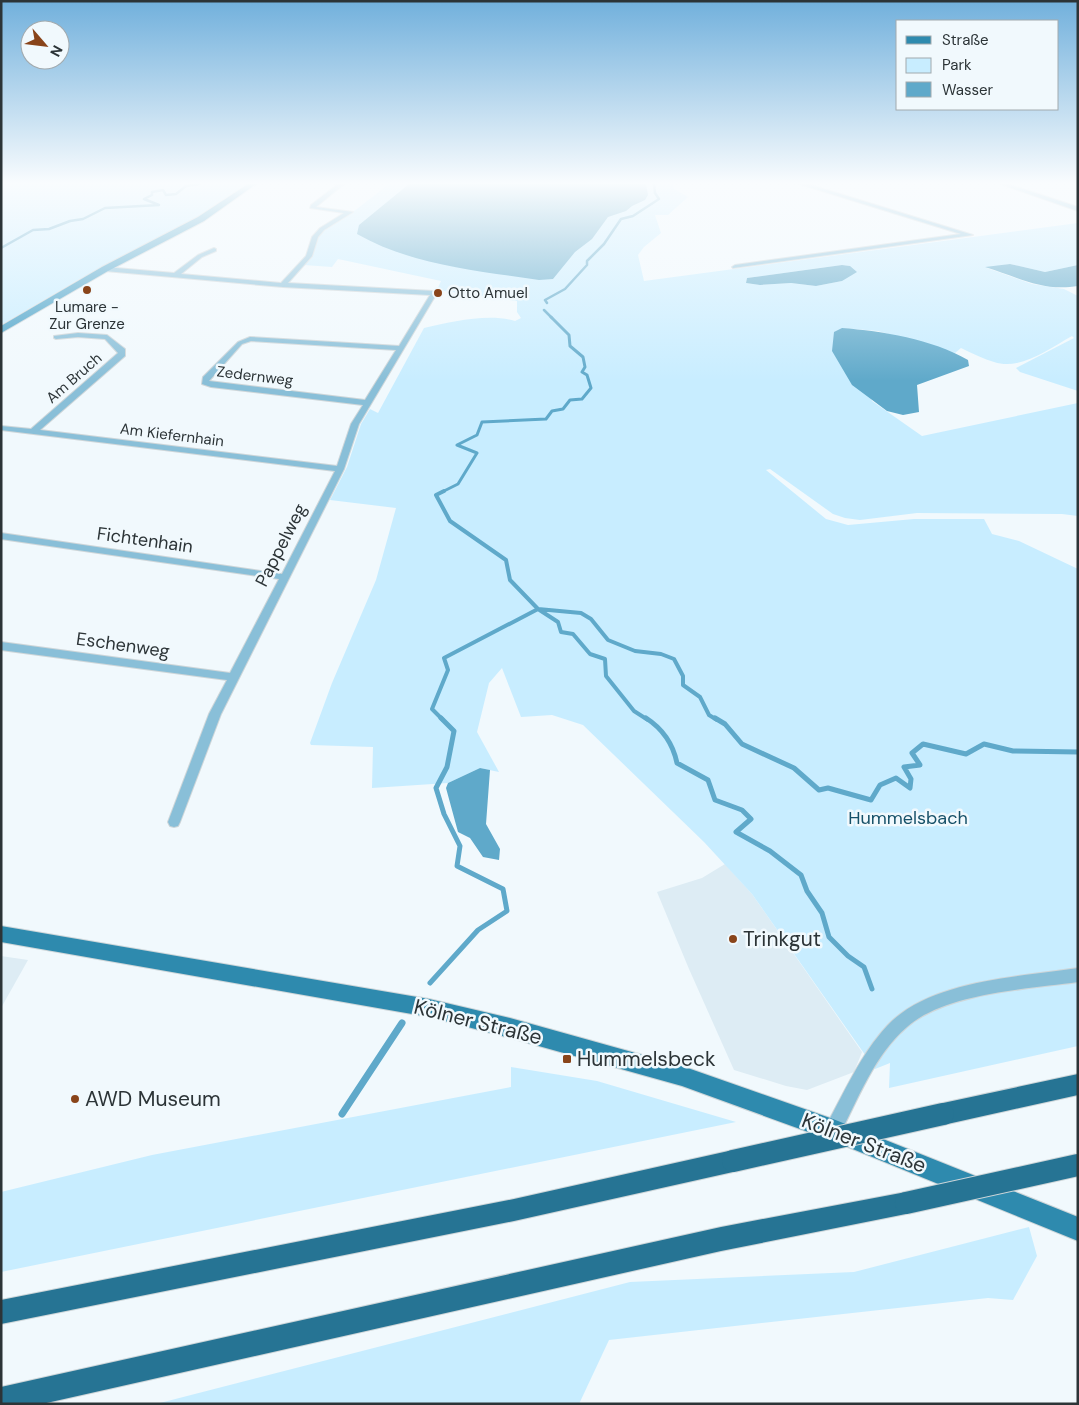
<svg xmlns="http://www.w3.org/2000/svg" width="1079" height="1405" viewBox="0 0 1079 1405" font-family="'DM Sans',sans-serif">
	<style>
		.built { fill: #ddecf4 }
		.green { fill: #c8edff; fill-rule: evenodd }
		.water { fill: #5fa9ca }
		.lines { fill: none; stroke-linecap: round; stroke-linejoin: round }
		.stream-far4 { stroke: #5fa9ca; stroke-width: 2.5 }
		.stream-far3 { stroke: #5fa9ca; stroke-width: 3 }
		.stream-far2 { stroke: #5fa9ca; stroke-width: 4 }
		.stream-far1 { stroke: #5fa9ca; stroke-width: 5 }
		.stream { stroke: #5fa9ca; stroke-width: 7 }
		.street-casing { stroke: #ced6d9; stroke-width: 2 }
		.secondary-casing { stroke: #ced6d9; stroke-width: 2 }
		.primary-casing { stroke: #ced6d9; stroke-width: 2 }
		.highway-casing { stroke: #ced6d9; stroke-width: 2 }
		.street { fill: #89bfd8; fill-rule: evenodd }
		.secondary { fill: #49a1c7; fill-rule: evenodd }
		.primary { fill: #2e8aae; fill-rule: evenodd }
		.highway { fill: #267494; fill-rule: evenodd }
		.highway-bridge-casing { stroke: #ced6d9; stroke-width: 24; stroke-linecap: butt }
		.highway-bridge { stroke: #267494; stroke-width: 22 }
		.poi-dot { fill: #89441a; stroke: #f1f9fd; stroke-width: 2 }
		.labels { text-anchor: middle; stroke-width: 5; stroke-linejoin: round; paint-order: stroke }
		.far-poi-label { font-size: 15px; fill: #2c3437; stroke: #f1f9fd; text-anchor: start }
		.far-street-label { font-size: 15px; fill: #2c3437; stroke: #f1f9fd }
		.street-label { font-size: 18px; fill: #2c3437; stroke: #f1f9fd }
		.park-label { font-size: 18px; fill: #165169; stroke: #f1f9fd }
		.near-poi-label { font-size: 21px; fill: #2c3437; stroke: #f1f9fd; text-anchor: start }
		.near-street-label { font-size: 21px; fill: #2c3437; stroke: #f1f9fd }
	</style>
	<rect width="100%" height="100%" fill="#f1f9fd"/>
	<!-- built -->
	<path class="built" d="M725,864L752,894L862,1052L854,1072L807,1090L786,1086L734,1070L689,969L657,892L702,878Z
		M1,956L28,960L1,1008Z"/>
	<!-- green -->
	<path class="green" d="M1,184H249L200,217L78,280L1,325Z
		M389,184H673L674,189L688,197L668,215H655L661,233L644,247L638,255L644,281L1078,223V265L1045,272L1010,264L987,268L1032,284L1064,289L1078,296V391L1020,372L1016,368L1074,338L1072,336C1050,348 1021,371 994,362C983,359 972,353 961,348L955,353L878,331L842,328L872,401L922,436L1078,403V516L1062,514L917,513L860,520L845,518L833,514L770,469L766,470L826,519L848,525L914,519H984L992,534L1019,541L1078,569V1046L889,1088L890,1063L875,1069L752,894L704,842L583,725L552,715L521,717L502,668L489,683L477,732L499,772L480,768L448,783L372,788L373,747L311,745L310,743L332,683L376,580L396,508L330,500L347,467L361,424L370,409L378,413L424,328C451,322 488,313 515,321L521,318L517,312V301L437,290L441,281L338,259L332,267L304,265L313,255L317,237L324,229L353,212ZM842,265L850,266L842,281L816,286L791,283L760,285L746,283L747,278Z
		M511,1067L597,1081L736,1122L1,1272V1192L152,1155L511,1087Z
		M1029,1227L1037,1256L1013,1300L988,1298L609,1340L579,1404H156L630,1282L854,1272Z"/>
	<!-- water -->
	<path class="water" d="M409,184H646L648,195L645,200L632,206L626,211L608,217L592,239L575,252L553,279L539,280C479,271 411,265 357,234L359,225Z
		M1010,264L1045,272L1078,265V286C1043,292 1018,277 985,267Z
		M842,265L850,266L857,272L842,281L816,286L791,283L760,285L746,283L747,278Z
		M842,328C882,331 932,339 968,360L969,366L917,385L919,412L903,415L887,411L852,385L832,351L834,332Z
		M480,768L490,770L486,824L500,849L499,860L483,857L470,838L458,832L446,788L448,783Z"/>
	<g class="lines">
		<!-- stream-far4 -->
		<path class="stream-far4" d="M1,248L33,230L49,229L70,221L83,219L105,208L159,205L144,199L152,195V192L163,190L166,195L176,194L186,186L199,184
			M547,303L545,300L565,289L587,265V261L604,244L621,219L633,216L659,199L655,193L654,184
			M544,310L552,318"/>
		<!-- stream-far3 -->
		<path class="stream-far3" d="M442,492L458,484L477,453L457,445L477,435L482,422L546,419L552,411L563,409L570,400L582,399L591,388L587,375L582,372L585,367L583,357L570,346L569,335L551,317"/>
		<!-- stream-far2 -->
		<path class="stream-far2" d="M444,491L436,495L450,521L506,560L510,580L538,609L558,622L561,632L573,634L590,654L605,659L606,676L634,711L648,720
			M443,720L432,709L448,670L444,658L538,609L581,613L591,619L608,640L635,651L661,654L674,659L683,676V685L700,697L709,715L717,720"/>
		<!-- stream-far1 -->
		<path class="stream-far1" d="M646,718C663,729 673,744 677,763L708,780L715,800L742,810L751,819L736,832L770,851L801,875L807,891L822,913L829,937L848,956L864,967L872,989
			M715,718L725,724L742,744L794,768L819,790L828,788L871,800L880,785L896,778L910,788L911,779L904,767L920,765L912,753L923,744L966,754L984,744L1013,751L1078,752
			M430,983L478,930L507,911L503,889L457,866L460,846L444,814L436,788L447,767L454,731L441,718"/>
		<!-- stream -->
		<path class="stream" d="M342,1114L402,1023"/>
		<defs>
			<path id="street" d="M338,184H344L316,207L353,212L324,230L318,237L312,256L288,283L434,291L437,293L359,424L344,469L221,714L180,822L178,826L174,827L170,826L168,822L209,714L227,680L1,650V642L230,673L279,579L1,539V533L282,574L335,471L1,430V426L31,429L118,353L105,339L78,337L56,339L54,338V336L78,333L107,335L125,349V356L40,430L337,466L351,424L363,405L211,387L202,384L203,377L238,342L250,337L399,346L430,295L283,287L105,271L102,269L105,267L174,273L198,255L214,248L216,249V251L202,257L181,274L281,283L306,256L312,237L320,228L344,213L310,208L311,205ZM251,341L396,350L365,400L209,381L242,344Z
				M799,184H808L973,235L733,268L732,267L735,265L961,234Z
				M1000,184H1008L1078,207V211Z
				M1078,968V982C1028,989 945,993 907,1027C875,1054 858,1099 839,1136L833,1138L827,1136L825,1130L827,1124C845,1091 861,1054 887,1026C929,980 1019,977 1078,968Z"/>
			<path id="secondary" d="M248,184H256L204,221L108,271L1,333V326L102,267L198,217Z"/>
			<path id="primary" d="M1,926L429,999L510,1018L682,1066L833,1119L1078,1217V1241L833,1141L682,1086L510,1038L429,1017L1,942Z"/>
			<path id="highway" d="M1078,1074V1095L943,1125L935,1122L932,1114L935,1106L943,1103Z
				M733,1150L741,1153L744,1161L741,1169L733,1172L514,1221L1,1324V1300L514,1199Z
				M906,1192L914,1195L917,1203L914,1211L906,1214L721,1251L42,1404H1V1387L721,1227Z"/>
		</defs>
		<!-- street casing -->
		<use href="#street" class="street-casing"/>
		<!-- secondary casing -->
		<use href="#secondary" class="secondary-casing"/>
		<!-- primary casing -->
		<use href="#primary" class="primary-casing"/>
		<!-- highway casing -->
		<use href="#highway" class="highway-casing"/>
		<!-- street -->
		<use href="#street" class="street"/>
		<!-- secondary -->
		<use href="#secondary" class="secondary"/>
		<!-- primary -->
		<use href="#primary" class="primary"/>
		<!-- highway -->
		<use href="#highway" class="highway"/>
		<defs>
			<path id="highway-bridge" d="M733,1161L943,1114
				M906,1203L1078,1165"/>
		</defs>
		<!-- highway-bridge casing -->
		<use href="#highway-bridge" class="highway-bridge-casing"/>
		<!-- highway-bridge -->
		<use href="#highway-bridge" class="highway-bridge"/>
	</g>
	<!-- sky -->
	<linearGradient id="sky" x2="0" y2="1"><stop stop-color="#71b0dc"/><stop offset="0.48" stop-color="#f9fcfe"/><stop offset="1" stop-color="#f9fcfe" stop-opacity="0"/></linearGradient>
	<rect width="1079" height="381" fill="url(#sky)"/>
	<!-- markers -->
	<g class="poi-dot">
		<circle cx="87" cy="290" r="5"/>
		<circle cx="438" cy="293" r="5"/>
		<circle cx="733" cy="939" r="5"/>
		<rect x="562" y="1054" width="10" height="10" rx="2.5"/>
		<circle cx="75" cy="1099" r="5"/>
	</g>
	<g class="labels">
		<!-- far-poi labels -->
		<g class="far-poi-label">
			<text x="448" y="298">Otto Amuel</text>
			<text x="87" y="312" text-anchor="middle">Lumare -<tspan x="87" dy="17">Zur Grenze</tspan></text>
		</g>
		<!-- far-street labels -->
		<g class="far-street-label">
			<text transform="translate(255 376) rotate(7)" y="5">Zedernweg</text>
			<text transform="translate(74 378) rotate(-41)" y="5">Am Bruch</text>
			<text transform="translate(172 435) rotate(7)" y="5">Am Kiefernhain</text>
		</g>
		<!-- street labels -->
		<g class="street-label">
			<text transform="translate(145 540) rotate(8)" y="6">Fichtenhain</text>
			<text transform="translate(281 545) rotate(-63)" y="6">Pappelweg</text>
			<text transform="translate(123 645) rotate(8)" y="6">Eschenweg</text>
		</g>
		<!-- park labels -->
		<g class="park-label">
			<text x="908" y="824">Hummelsbach</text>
		</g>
		<!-- near-poi labels -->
		<g class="near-poi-label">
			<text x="743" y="946">Trinkgut</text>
			<text x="577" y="1066">Hummelsbeck</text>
			<text x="85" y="1106">AWD Museum</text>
		</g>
		<!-- near-street labels -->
		<g class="near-street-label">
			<text transform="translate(478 1022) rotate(14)" y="7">Kölner Straße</text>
			<text transform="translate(864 1143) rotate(21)" y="7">Kölner Straße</text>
		</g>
	</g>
	<!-- border -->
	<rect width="1079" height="1405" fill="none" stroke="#2c3437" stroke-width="5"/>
	<!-- legend -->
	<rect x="896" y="20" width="162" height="90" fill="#f1f9fd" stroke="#a2aaae"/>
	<rect x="906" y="36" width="25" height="8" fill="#2e8aae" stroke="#a2aaae"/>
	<text x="942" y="45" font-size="15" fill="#2c3437">Straße</text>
	<rect x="906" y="58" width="25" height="15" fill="#c8edff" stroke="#a2aaae"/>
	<text x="942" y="70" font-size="15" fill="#2c3437">Park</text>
	<rect x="906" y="82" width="25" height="15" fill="#5fa9ca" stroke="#a2aaae"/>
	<text x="942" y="95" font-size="15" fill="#2c3437">Wasser</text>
	<!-- north arrow -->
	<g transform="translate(45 45) rotate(118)"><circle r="24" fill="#f1f9fd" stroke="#a2aaae"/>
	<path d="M0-4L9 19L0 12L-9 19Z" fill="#89441a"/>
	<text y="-8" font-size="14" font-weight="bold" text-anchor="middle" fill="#2c3437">N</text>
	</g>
</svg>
